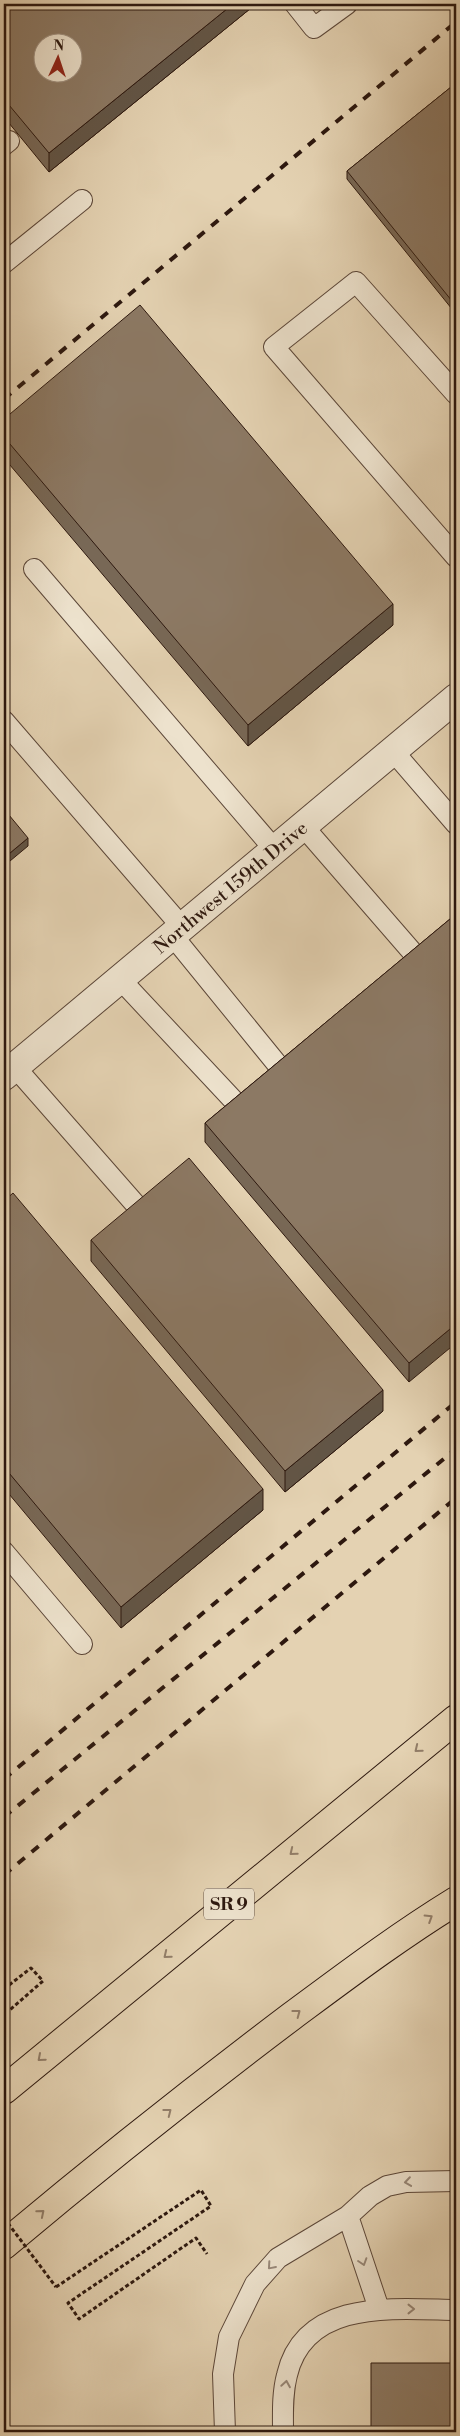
<svg xmlns="http://www.w3.org/2000/svg" width="460" height="2436" viewBox="0 0 460 2436" font-family="'Libre Bodoni',serif">
	<style>
		.lines { fill: none; stroke-linecap: round; stroke-linejoin: round }
		.lane-casing { stroke: #5b4638; stroke-width: 22 }
		.street-casing { stroke: #5b4638; stroke-width: 30 }
		.primary-casing { stroke: #2d180f; stroke-width: 30 }
		.path { stroke: #2d180f; stroke-width: 3; stroke-dasharray: 4 2.5; stroke-linecap: butt }
		.lane { stroke: #ede2cd; stroke-width: 20 }
		.street { stroke: #ede2cd; stroke-width: 28 }
		.primary { stroke: #e4d2b2; stroke-width: 28 }
		.rail { stroke: #2d180f; stroke-width: 4; stroke-dasharray: 9 9; stroke-linecap: butt }
		.path-bridge { stroke: #2d180f; stroke-width: 3; stroke-dasharray: 4 2.5; stroke-linecap: butt }
		.wall { fill: #786856; stroke: #2d180f }
		.shaded-wall { fill: #625546; stroke: #2d180f }
		.building { fill: #8c7964; stroke: #2d180f; fill-rule: evenodd }
		.oneway { stroke: #927e69 }
		.oneway2 { stroke: #978778 }
		.labels { text-anchor: middle; stroke-width: 4.5; stroke-linejoin: round; paint-order: stroke }
		.shield { fill: #ede2cd; stroke: #675548; stroke-width: 1 }
		.shield-label { font-size: 18px; font-weight: bold; fill: #2d180f }
		.street-label { font-size: 19px; fill: #2d180f; stroke: #ede2cd }
	</style>
	<rect width="100%" height="100%" fill="#e4d2b2"/>
	<filter id="stains"><feTurbulence type="fractalNoise" baseFrequency=".004" numOctaves="4"/><feColorMatrix values="0 0 0 0 .2 0 0 0 0 .09 0 0 0 0 .02 0 0 0 .5 -.17"/></filter>
	<radialGradient id="worn" r=".72"><stop offset=".6" stop-color="#630" stop-opacity="0"/><stop offset="1" stop-color="#630" stop-opacity=".3"/></radialGradient>
	<g class="lines">
		<defs>
			<path id="lane" d="M295,4L314,28L347,4
				M4,145L9,141
				M4,263L82,200
				M456,394L356,282L274,347L456,557
				M34,569L275,850
				M4,721L182,927
				M393,751L456,824
				M303,826L414,954
				M172,935L277,1064
				M120,979L236,1103
				M15,1067L136,1205
				M4,1552L82,1644
				M348,2216L379,2309
				M225,2432L223,2374L229,2337L255,2284L278,2258L348,2216L370,2196L387,2186L406,2182L456,2181
				M283,2432C283,2413 282,2394 287,2375C305,2298 396,2309 456,2310"/>
			<path id="street" d="M4,1076L456,698"/>
			<path id="primary" d="M4,2090L456,1719
				M4,2245C98,2166 194,2090 292,2016C346,1976 399,1936 456,1901"/>
		</defs>
		<!-- lane casing -->
		<use href="#lane" class="lane-casing"/>
		<!-- street casing -->
		<use href="#street" class="street-casing"/>
		<!-- primary casing -->
		<use href="#primary" class="primary-casing"/>
		<!-- path -->
		<path class="path" d="M4,1989L31,1968L43,1981L4,2015
			M56,2287L201,2190L211,2206L68,2303L79,2319L196,2238L207,2254"/>
		<!-- lane -->
		<use href="#lane" class="lane"/>
		<!-- street -->
		<use href="#street" class="street"/>
		<!-- primary -->
		<use href="#primary" class="primary"/>
		<!-- rail -->
		<path class="rail" d="M4,399L456,22
			M4,1779L456,1402
			M4,1817L456,1449
			M4,1875L456,1498"/>
		<!-- path-bridge -->
		<path class="path-bridge" d="M4,2218L56,2287"/>
	</g>
	<!-- wall -->
	<path class="wall" d="M4,4H256L49,172L4,117Z
		M456,83V314L347,179V171Z
		M4,419L393,625L248,746L4,458Z
		M456,914L409,1382L205,1142V1123Z
		M4,1201L263,1510L121,1628L4,1488Z
		M91,1240L383,1411L285,1492L91,1261Z"/>
	<!-- shaded-wall -->
	<path class="shaded-wall" d="M233,4H256L49,172V153Z
		M393,604V625L248,746V725Z
		M28,838V846L4,866V858Z
		M456,1324V1343L409,1382V1363Z
		M383,1390V1411L285,1492V1471Z
		M263,1489V1510L121,1628V1607Z"/>
	<!-- building -->
	<path class="building" d="M4,4H233L49,153L4,99ZM42,42H72V72H42Z
		M456,83V306L347,171Z
		M140,305L393,604L248,725L4,437V419Z
		M4,809L28,838L4,858Z
		M456,914V1324L409,1363L205,1123Z
		M189,1158L383,1390L285,1471L91,1240Z
		M13,1193L263,1489L121,1607L4,1467V1201Z
		M371,2363H456V2432H371Z"/>
	<!-- one-way arrows -->
	<defs><path id="oneway-chevron" d="M-2-3.5L2.5 0L-2 3.5" fill="none" stroke-width="1.6" stroke-linecap="round" stroke-linejoin="round" transform="scale(1.25)"/></defs>
	<g class="oneway">
		<use href="#oneway-chevron" transform="translate(418 1749) rotate(141)"/>
		<use href="#oneway-chevron" transform="translate(293 1852) rotate(141)"/>
		<use href="#oneway-chevron" transform="translate(429 1918) rotate(-32)"/>
		<use href="#oneway-chevron" transform="translate(167 1955) rotate(141)"/>
		<use href="#oneway-chevron" transform="translate(297 2013) rotate(-37)"/>
		<use href="#oneway-chevron" transform="translate(41 2058) rotate(139)"/>
		<use href="#oneway-chevron" transform="translate(168 2112) rotate(-38)"/>
		<use href="#oneway-chevron" transform="translate(41 2213) rotate(-40)"/>
	</g>
	<g class="oneway2">
		<use href="#oneway-chevron" transform="translate(408 2182) rotate(172)"/>
		<use href="#oneway-chevron" transform="translate(363 2262) rotate(72)"/>
		<use href="#oneway-chevron" transform="translate(271 2266) rotate(131)"/>
		<use href="#oneway-chevron" transform="translate(411 2309)"/>
		<use href="#oneway-chevron" transform="translate(286 2384) rotate(-81)"/>
	</g>
	<g class="labels">
		<!-- shield labels -->
		<rect class="shield" x="204" y="1888.5" width="50" height="31" rx="4"/>
		<g class="shield-label">
			<text x="229" y="1910">SR 9</text>
		</g>
		<!-- street labels -->
		<g class="street-label">
			<text transform="translate(230 887) rotate(-40)" y="7">Northwest 159th Drive</text>
		</g>
	</g>
	<!-- margin -->
	<rect width="460" height="2436" fill="none" stroke="#e4d2b2" stroke-width="20"/>
	<rect x="5" y="5" width="450" height="2426" fill="none" stroke="#2d180f" stroke-width="2.5"/>
	<rect x="10" y="10" width="440" height="2416" fill="none" stroke="#2d180f"/>
	<!-- north arrow -->
	<g transform="translate(58 58) rotate(3)"><circle r="24" fill="#ede2cd" stroke="#a09181"/>
	<path d="M0-4L9 19L0 12L-9 19Z" fill="#8f2418"/>
	<text y="-8" font-size="14" font-weight="bold" text-anchor="middle" fill="#2d180f">N</text>
	</g>
	<rect width="100%" height="100%" filter="url(#stains)"/>
	<rect width="100%" height="100%" fill="url(#worn)"/>
</svg>
